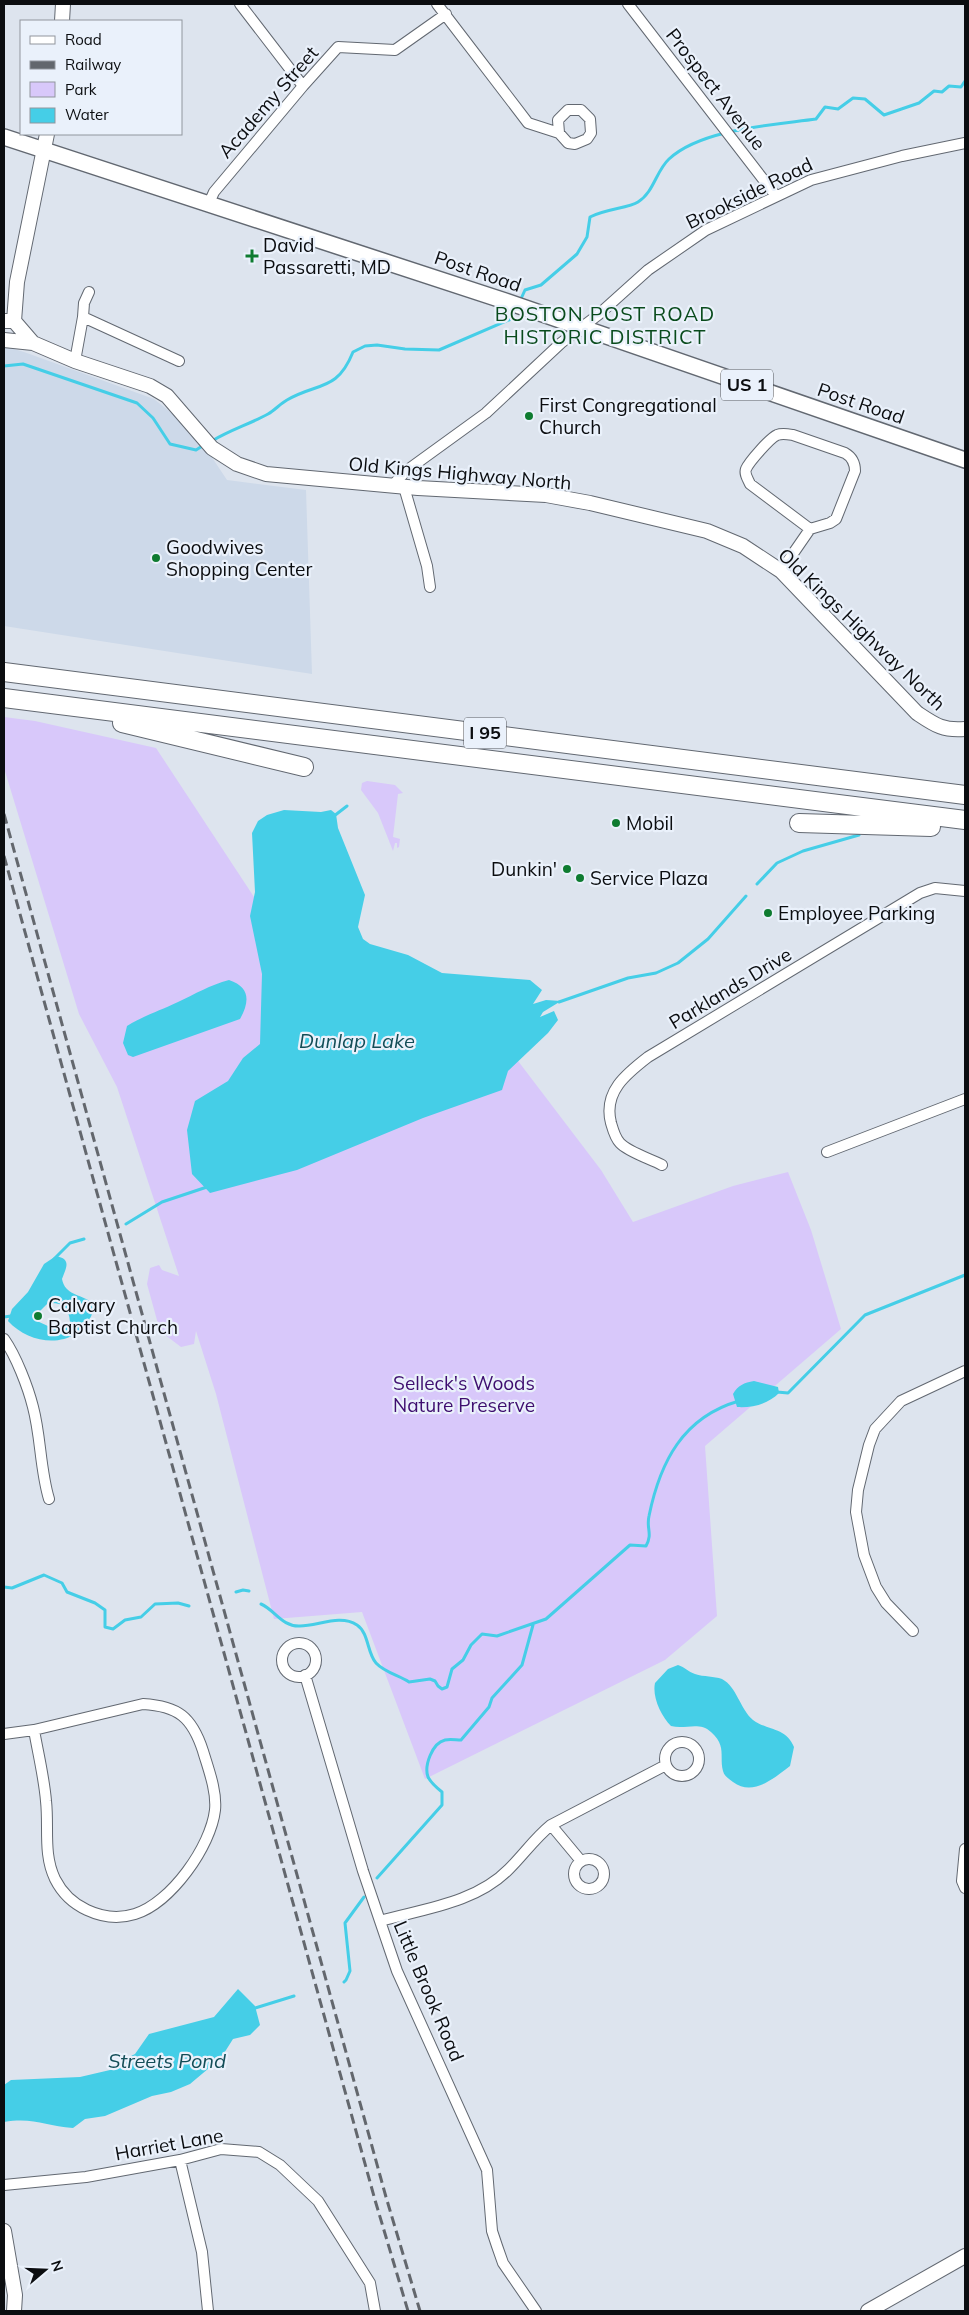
<svg xmlns="http://www.w3.org/2000/svg" width="969" height="2315" viewBox="0 0 969 2315" font-family="Mulish,sans-serif">
	<style>
		.built { fill: #cdd9e9 }
		.green { fill: #d8c8fa }
		.water { fill: #45cee7; fill-rule: evenodd }
		.lines { fill: none; stroke-linecap: round; stroke-linejoin: round }
		.stream { stroke: #45cee7; stroke-width: 3 }
		.street-casing { stroke: #626871; stroke-width: 12 }
		.secondary-casing { stroke: #626871; stroke-width: 16 }
		.primary-casing { stroke: #626871; stroke-width: 18 }
		.highway-casing { stroke: #626871; stroke-width: 20 }
		.street { stroke: #fff; stroke-width: 10 }
		.secondary { stroke: #fff; stroke-width: 14 }
		.primary { stroke: #fff; stroke-width: 15 }
		.highway { stroke: #fff; stroke-width: 18 }
		.rail { stroke: #63676d; stroke-width: 3; stroke-dasharray: 10 5; stroke-linecap: butt }
		.poi-dot { fill: #0e7b30; stroke: #eaf1fb; stroke-width: 2 }
		.labels { text-anchor: middle; stroke-width: 4.5; stroke-linejoin: round; paint-order: stroke }
		.shield { fill: #eaf1fb; stroke: #4e5156; stroke-width: 1 }
		.shield-label { font-size: 18px; font-weight: bold; fill: #0b0d10 }
		.street-label { font-size: 19px; fill: #0b0d10; stroke: #eaf1fb }
		.poi-label { font-size: 19px; fill: #0b0d10; stroke: #eaf1fb; text-anchor: start }
		.park-label { font-size: 19px; fill: #3e0e6f; stroke: #eaf1fb }
		.neighbourhood-label { font-size: 20px; letter-spacing: 1px; fill: #094b1c; stroke: #eaf1fb }
		.water-label { font-size: 20px; font-style: italic; fill: #134d57; stroke: #eaf1fb }
	</style>
	<rect width="100%" height="100%" fill="#dde4ee"/>
	<!-- built -->
	<path class="built" d="M4,346L24,352L154,399L179,419L211,456L227,480L306,490L312,674L4,626Z"/>
	<!-- green -->
	<path class="green" d="M4,717L35,721L156,748L335,1020L490,1024L601,1170L633,1222L733,1186L788,1172L811,1230L841,1329L705,1446L717,1616L665,1660L425,1779L362,1612L274,1619L216,1394L196,1331L194,1344L181,1347L160,1331L147,1284L150,1268L159,1265L162,1270L179,1276L117,1087L79,1014L4,768Z
		M367,781L395,785L403,793L398,794L393,837L400,839L399,847L397,848V843H395L393,851L378,813L361,790L362,783Z"/>
	<!-- water -->
	<path class="water" d="M284,810L321,812L331,810L336,814L338,828L365,895L358,927L363,939L370,944L408,955L442,973L530,980L542,990L533,1004L546,1000L561,1001L543,1012L540,1017L554,1011L558,1020L548,1033L508,1071L502,1090L423,1118L297,1170L210,1193L192,1174L187,1130L195,1101L228,1081L243,1058L260,1044L262,974L250,916L255,892L252,833L258,821L267,815Z
		M229,980C250,987 250,1001 240,1019L133,1057L128,1055L123,1043L127,1026C145,1015 159,1011 178,1002C195,994 210,985 229,980Z
		M56,1256C72,1259 66,1268 62,1279C65,1295 80,1294 91,1302L93,1312C78,1350 32,1347 8,1321L12,1309L28,1292L44,1264ZM48,1303C62,1302 69,1307 70,1322L67,1327H50L37,1321L39,1312Z
		M754,1381L778,1387L779,1393C768,1404 752,1408 737,1407L733,1394C738,1385 744,1383 754,1381Z
		M678,1665C685,1667 688,1672 695,1674C704,1677 714,1676 722,1679C737,1687 740,1709 753,1720C765,1730 786,1727 794,1747L790,1766C774,1778 753,1797 733,1782C729,1779 724,1776 723,1771C719,1757 727,1746 711,1732C699,1721 685,1730 671,1726C661,1716 652,1697 655,1683L668,1669Z
		M238,1989L255,2006L260,2025L250,2035L233,2039L221,2058L190,2084L171,2092L152,2096L105,2116L85,2119L73,2128C46,2126 33,2117 4,2122V2085L11,2080L80,2077L110,2070L121,2061L135,2054L149,2034L214,2017Z"/>
	<g class="lines">
		<!-- stream -->
		<path class="stream" d="M520,301L525,290L541,285L577,254L587,237L590,217C605,209 629,208 638,202C654,192 656,171 669,159C701,129 773,125 816,119L825,107L838,109L853,98L865,99L884,115L919,103L934,91L942,92L949,86L961,87L965,81
			M4,366L23,364L137,403L153,418L170,444L196,450L204,445
			M212,441C230,430 250,424 268,414C275,410 280,404 287,400C318,382 337,392 353,352L365,346L377,345L405,349L439,350L511,319L516,309
			M334,816L347,806
			M757,884L777,863L803,851L859,835
			M559,1002L628,978L656,973L678,963L708,939L746,896
			M126,1224L162,1202L207,1187
			M54,1259L70,1243L84,1239
			M4,1317L11,1316
			M777,1392L788,1393L865,1315L965,1275
			M4,1587L12,1588L44,1575L62,1583L67,1592L95,1603L105,1610V1627L113,1629L125,1620L141,1617L155,1604L178,1603L189,1606
			M236,1592L243,1590L249,1591
			M261,1604C275,1610 282,1627 300,1626C318,1626 340,1614 357,1625C369,1633 367,1653 376,1663C384,1672 400,1676 409,1682L430,1679L435,1681L438,1686L442,1689L447,1687L452,1669L463,1660L471,1645L482,1634L497,1636L546,1619L630,1545L646,1546C653,1533 646,1529 649,1516C660,1462 683,1417 739,1401
			M377,1878L442,1805V1792C437,1788 431,1783 428,1777C424,1766 432,1743 445,1740C450,1739 456,1740 461,1740L489,1707L492,1698L522,1665L533,1625
			M344,1982L346,1980L350,1971L345,1923L364,1897
			M252,2009L294,1996"/>
		<defs>
			<path id="street" d="M240,4L303,86
				M437,4L528,123L559,133L568,143L575,144L587,139L591,133L590,119L581,110H568L558,120L559,133
				M628,4L776,196
				M209,203L214,192L303,86L338,47L395,50L446,14
				M89,292L84,303L83,317L179,361
				M75,361L83,317
				M393,485L406,471L486,413L561,343L598,315L648,270L706,230L811,180L902,156L965,143
				M404,487L427,566L430,587
				M781,571L810,529L830,523L836,519L855,471C855,463 852,457 845,453L793,435C787,434 782,433 777,435C770,438 749,462 746,469C744,474 748,479 750,484L810,529
				M827,1152L965,1099
				M662,1165C651,1159 628,1152 620,1143C615,1138 613,1130 611,1123C603,1092 626,1074 648,1057L920,893L935,888L965,891
				M4,1339C16,1356 28,1387 33,1407C41,1437 40,1469 49,1499
				M913,1631L886,1603L876,1587L864,1555L858,1523L856,1512L858,1490L869,1445L875,1429L901,1401L965,1371
				M282 1660a17 17 0 1 1 34 0a17 17 0 1 1-34 0Z
				M305,1675L363,1871L397,1971L487,2170L492,2231L497,2246L503,2263L536,2311
				M143,1704C178,1706 192,1717 203,1751C208,1768 217,1791 215,1810C211,1846 171,1903 135,1914C119,1919 102,1917 87,1910C74,1904 62,1893 55,1879C43,1854 49,1828 46,1801C44,1777 38,1753 34,1730Z
				M4,1734L34,1730
				M665 1759a17 17 0 1 1 34 0a17 17 0 1 1-34 0Z
				M551,1825L581,1861
				M965,1849L962,1881L965,1888
				M574 1874a15 15 0 1 1 30 0a15 15 0 1 1-30 0Z
				M380,1921C423,1909 476,1903 509,1869C524,1854 535,1838 551,1825L666,1765
				M180,2160L202,2252L208,2311
				M4,2185L86,2177L180,2160L221,2149L259,2152L280,2165L318,2201L370,2283L375,2311"/>
			<path id="secondary" d="M62,21L63,4
				M4,321H14L33,343
				M14,321L17,282L47,134
				M4,340L33,343L75,361L150,386L167,396L212,448L237,464L266,474L418,488L546,495L590,503L707,531L743,546L781,571L917,713C935,725 943,731 965,729
				M4,2231L15,2295L14,2311
				M868,2311L965,2256"/>
			<path id="primary" d="M4,137L505,301L965,460"/>
			<path id="highway" d="M4,672L965,795
				M4,698L965,820
				M122,723L304,767
				M799,823L931,827"/>
		</defs>
		<!-- street casing -->
		<use href="#street" class="street-casing"/>
		<!-- secondary casing -->
		<use href="#secondary" class="secondary-casing"/>
		<!-- primary casing -->
		<use href="#primary" class="primary-casing"/>
		<!-- highway casing -->
		<use href="#highway" class="highway-casing"/>
		<!-- street -->
		<use href="#street" class="street"/>
		<!-- secondary -->
		<use href="#secondary" class="secondary"/>
		<!-- primary -->
		<use href="#primary" class="primary"/>
		<!-- highway -->
		<use href="#highway" class="highway"/>
		<!-- rail -->
		<path class="rail" d="M4,814L386,2197L420,2311
			M4,856L375,2200L408,2311"/>
	</g>
	<!-- markers -->
	<g class="poi-dot">
		<path d="M249.5 248.5h5v5h5v5h-5v5h-5v-5h-5v-5h5z"/>
		<circle cx="529" cy="416" r="5"/>
		<circle cx="156" cy="558" r="5"/>
		<circle cx="616" cy="823" r="5"/>
		<circle cx="567" cy="869" r="5"/>
		<circle cx="580" cy="878" r="5"/>
		<circle cx="768" cy="913" r="5"/>
		<circle cx="38" cy="1316" r="5"/>
	</g>
	<g class="labels">
		<!-- shield labels -->
		<g class="shield">
			<rect x="721" y="369.5" width="52" height="31" rx="4"/>
			<rect x="464" y="717.5" width="42" height="31" rx="4"/>
		</g>
		<g class="shield-label">
			<text x="747" y="391">US 1</text>
			<text x="485" y="739">I 95</text>
		</g>
		<!-- street labels -->
		<g class="street-label">
			<text transform="translate(716 89) rotate(52)" y="7">Prospect Avenue</text>
			<text transform="translate(268 102) rotate(-49)" y="7">Academy Street</text>
			<text transform="translate(749 193) rotate(-26)" y="7">Brookside Road</text>
			<text transform="translate(478 271) rotate(19)" y="7">Post Road</text>
			<text transform="translate(861 403) rotate(19)" y="7">Post Road</text>
			<text transform="translate(460 473) rotate(5)" y="7">Old Kings Highway North</text>
			<text transform="translate(862 629) rotate(44)" y="7">Old Kings Highway North</text>
			<text transform="translate(730 988) rotate(-31)" y="7">Parklands Drive</text>
			<text transform="translate(429 1991) rotate(67)" y="7">Little Brook Road</text>
			<text transform="translate(169 2144) rotate(-10)" y="7">Harriet Lane</text>
		</g>
		<!-- poi labels -->
		<g class="poi-label">
			<text x="263" y="252">David<tspan x="263" dy="22">Passaretti, MD</tspan></text>
			<text x="539" y="412">First Congregational<tspan x="539" dy="22">Church</tspan></text>
			<text x="166" y="554">Goodwives<tspan x="166" dy="22">Shopping Center</tspan></text>
			<text x="626" y="830">Mobil</text>
			<text x="557" y="876" text-anchor="end">Dunkin'</text>
			<text x="590" y="885">Service Plaza</text>
			<text x="778" y="920">Employee Parking</text>
			<text x="48" y="1312">Calvary<tspan x="48" dy="22">Baptist Church</tspan></text>
		</g>
		<!-- park labels -->
		<g class="park-label">
			<text x="464" y="1390">Selleck's Woods<tspan x="464" dy="22">Nature Preserve</tspan></text>
		</g>
		<!-- neighbourhood labels -->
		<g class="neighbourhood-label">
			<text x="605" y="321">BOSTON POST ROAD<tspan x="605" dy="23">HISTORIC DISTRICT</tspan></text>
		</g>
		<!-- water labels -->
		<g class="water-label">
			<text x="357" y="1048">Dunlap Lake</text>
			<text x="167" y="2068">Streets Pond</text>
		</g>
	</g>
	<!-- border -->
	<rect width="969" height="2315" fill="none" stroke="#0b0d10" stroke-width="10"/>
	<!-- legend -->
	<rect x="20" y="20" width="162" height="115" fill="#eaf1fb" stroke="#91969d"/>
	<rect x="30" y="36" width="25" height="8" fill="#ffffff" stroke="#91969d"/>
	<text x="65" y="45" font-size="15" fill="#0b0d10">Road</text>
	<rect x="30" y="61" width="25" height="8" fill="#63676d" stroke="#91969d"/>
	<text x="65" y="70" font-size="15" fill="#0b0d10">Railway</text>
	<rect x="30" y="82" width="25" height="15" fill="#d8c8fa" stroke="#91969d"/>
	<text x="65" y="95" font-size="15" fill="#0b0d10">Park</text>
	<rect x="30" y="108" width="25" height="15" fill="#45cee7" stroke="#91969d"/>
	<text x="65" y="120" font-size="15" fill="#0b0d10">Water</text>
	<!-- north arrow -->
	<g transform="translate(45 2270) rotate(71)" stroke="#eaf1fb" stroke-width="4" paint-order="stroke">
	<path d="M0-4L9 19L0 12L-9 19Z" fill="#0b0d10"/>
	<text y="-8" font-size="14" font-weight="bold" text-anchor="middle" fill="#0b0d10">N</text>
	</g>
</svg>
